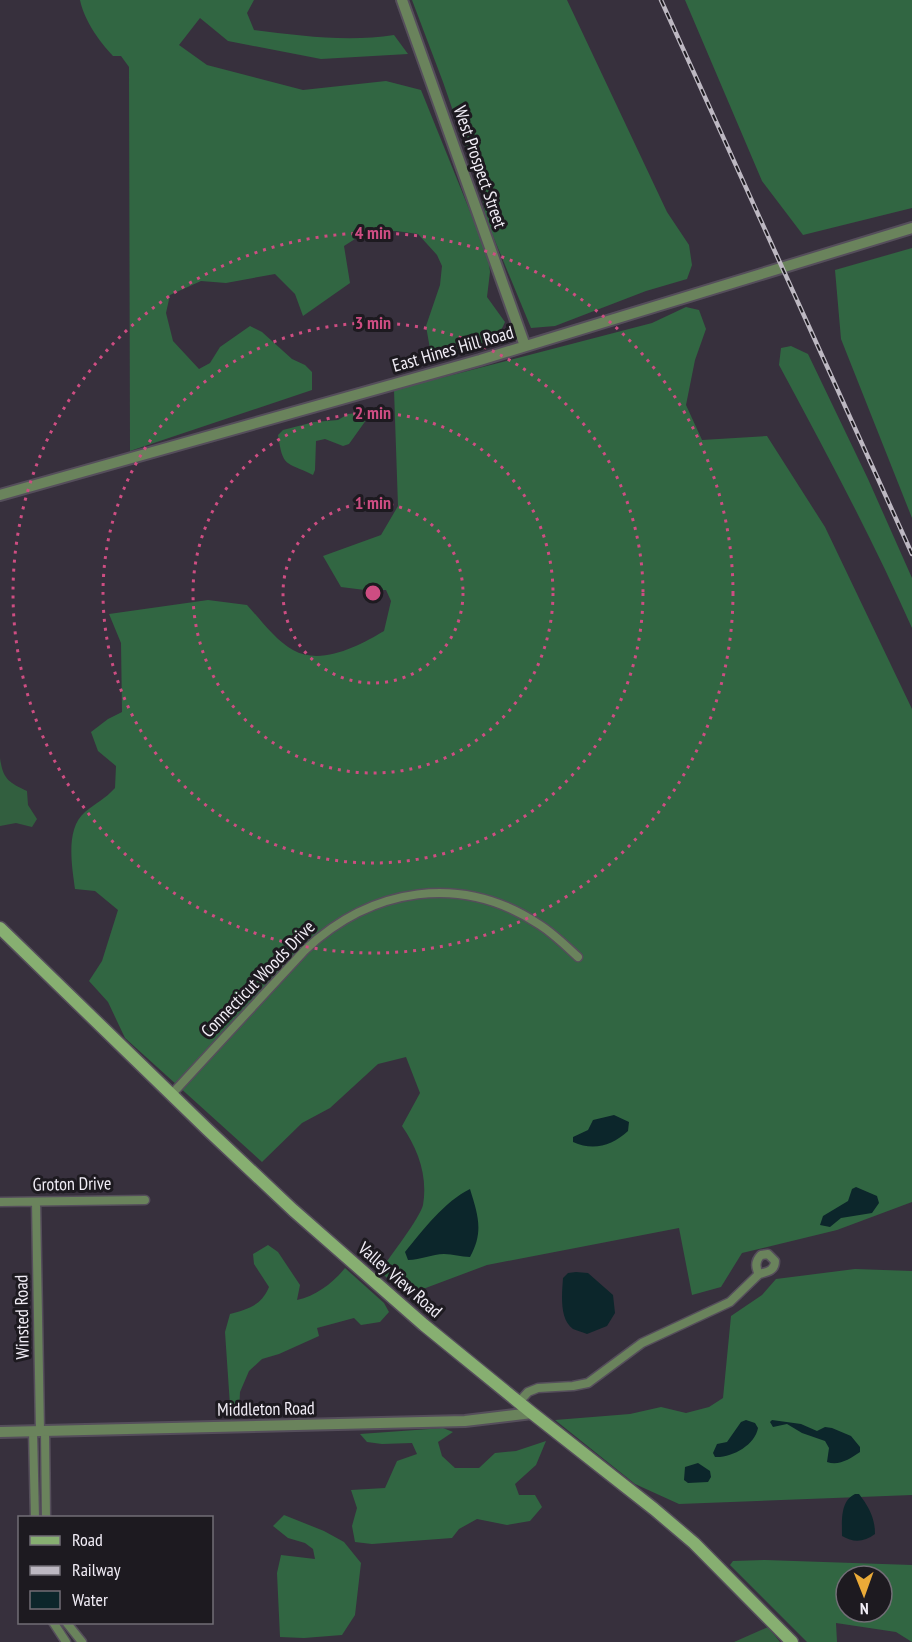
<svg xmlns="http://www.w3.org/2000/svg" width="912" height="1642" viewBox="0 0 912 1642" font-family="'PT Sans Narrow',sans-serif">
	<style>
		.green { fill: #325f3f }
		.forest { fill: #316642; fill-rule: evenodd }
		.water { fill: #0c262b }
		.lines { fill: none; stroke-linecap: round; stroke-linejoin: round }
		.minor-casing { stroke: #554e5b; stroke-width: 11 }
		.tertiary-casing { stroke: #554e5b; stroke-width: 14 }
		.secondary-casing { stroke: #554e5b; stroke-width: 15 }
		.minor { stroke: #6a835c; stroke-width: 8 }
		.tertiary { stroke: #6a835c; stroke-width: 10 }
		.secondary { stroke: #87af71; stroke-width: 12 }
		.rail-casing { stroke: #bdb8c2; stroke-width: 4.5 }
		.rail { stroke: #1d1a20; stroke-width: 2; stroke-dasharray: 7; stroke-linecap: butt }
		.ring { fill: none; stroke: #ce4d82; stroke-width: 3; stroke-dasharray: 3 6 }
		.labels { text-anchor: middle; stroke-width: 6; stroke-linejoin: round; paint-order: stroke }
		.street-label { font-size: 18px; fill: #f1edf6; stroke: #1d1a20 }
		.centre { fill: #ce4d82; stroke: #1d1a20; stroke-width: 3 }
		.ring-label { font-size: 18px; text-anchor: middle; font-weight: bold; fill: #ce4d82; stroke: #1d1a20; stroke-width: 6; stroke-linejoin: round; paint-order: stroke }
	</style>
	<rect width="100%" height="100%" fill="#37303d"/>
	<!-- green -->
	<path class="green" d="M0,758C3,779 8,782 27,791L28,805L37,819L32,827L16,823L0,826Z
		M768,1627L780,1642H734Z"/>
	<!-- forest -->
	<path class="forest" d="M80,0H254L247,13L254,30C300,36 349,42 394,35L408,54L321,59L228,41L200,18L179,45L207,65L303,90L386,81L421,90L488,256L490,272L487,297L505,322C491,355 460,355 430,349L426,326L440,285L442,266L437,255L418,234L396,231L366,232L344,246L350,283L303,316L295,294L275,274L226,283L201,281L170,295L166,313L173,341L199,369L210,363L220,347L250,326L262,332L292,359L305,365L312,372V390L130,451L129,67L121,56H113C99,41 84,20 80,0Z
		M412,0H567L667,212L689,245L692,265L687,279L646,291L555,326L531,328L486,219L481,192L443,82Z
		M685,0H912V208L803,235L762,181Z
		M912,248V518L841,339L835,270Z
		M686,307L699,310L706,329L695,360L686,405L702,440L767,436L825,527L912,709V1202L837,1230L742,1253L721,1287L692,1295L679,1228L487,1265L423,1289L400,1291L380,1271C389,1258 420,1218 423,1205C428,1176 418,1149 402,1126L420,1093L406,1057L378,1064L330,1108L302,1123L262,1162L125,1038L108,1002L89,981L102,961L118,910L95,891L75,889C72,866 65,829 85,812C96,803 105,799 115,788L116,766L98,751L91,732L108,719L122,712L121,643L109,614L208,600L247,605C260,619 276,641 293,650C321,666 359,646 384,631L391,601L386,590H365L341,587L323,556L381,535L398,506L394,390L652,323Z
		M791,346L808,354L868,479L912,578V628C872,538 826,452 779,365L781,348Z
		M366,412L369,416L349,444L343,446L325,439L316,441L315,470L313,475C285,461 283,468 278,435L283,430L314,422L338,420L348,414Z
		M268,1245L278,1252L300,1285L297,1300C316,1296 333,1283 345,1268L384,1303L389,1312L380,1322L361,1325L354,1318L317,1328L319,1336L279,1354L262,1359L249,1371L240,1392L239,1412L231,1420L225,1332L230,1314C248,1309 261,1306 269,1287L254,1264L253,1254Z
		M855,1269L912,1271V1495L679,1504L635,1484L555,1420L630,1414L661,1407L686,1413L709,1407L723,1398L731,1316L762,1295L776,1279Z
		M443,1428L453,1432L438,1442L442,1456L455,1468H479L495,1453L516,1451L546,1441L536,1465L515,1484L519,1495H535L542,1507L530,1521L507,1525L477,1519L459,1529L452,1538L372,1544L355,1542L352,1526L357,1508L351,1490L385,1488L397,1461L417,1454L412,1443L382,1444L367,1442L360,1434Z
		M284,1515L324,1531L344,1542L361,1563L355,1615L342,1635L304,1638L280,1637L277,1573L281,1555L315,1559L313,1549L305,1543L288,1538L273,1526Z
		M765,1560L912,1565V1642L896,1632L836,1623L837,1642H807L730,1565L733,1561ZM846,1576H882V1612H846Z"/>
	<!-- water -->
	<path class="water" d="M614,1115L629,1122L628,1131C612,1146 593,1151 573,1142V1137L588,1130L593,1120Z
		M856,1187L877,1196L879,1203L872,1213L841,1218L830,1227L820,1225L823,1216L848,1201L852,1189Z
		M470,1189C478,1215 484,1232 470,1257C461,1257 453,1254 444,1254C432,1254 421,1260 408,1260L405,1252C423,1230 445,1201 470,1189Z
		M576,1272L588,1273L613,1295L615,1313L607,1326L587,1334C583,1332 577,1331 573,1329C559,1319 562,1294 563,1278L568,1273Z
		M746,1420L755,1423L758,1428C755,1445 732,1458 715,1457L713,1453L717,1444L727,1442L741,1422Z
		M772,1420L801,1424L817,1431L825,1427L832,1428L851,1436L860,1447V1452C850,1459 839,1466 827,1462L829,1448L825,1441L802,1433L787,1424L773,1427L770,1422Z
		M698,1463L710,1471L711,1477L708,1482L688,1483L684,1480L685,1467Z
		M855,1494H859C869,1507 875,1518 875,1534C864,1542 854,1543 842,1536C842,1521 840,1501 855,1494Z"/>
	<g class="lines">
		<defs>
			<path id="minor" d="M171,1095L305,950C371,888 461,872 540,925C554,934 566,946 578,957
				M0,1202L145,1200
				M36,1202L40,1431
				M768,1254L775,1261C775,1271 767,1272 759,1274C755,1267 755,1261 761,1255Z
				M519,1402L528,1392L538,1388L573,1386L588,1383L642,1343L730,1302L759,1274
				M33,1431L35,1518
				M45,1431L46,1518
				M53,1622L66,1642
				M66,1622L82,1642"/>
			<path id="tertiary" d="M402,0L525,346
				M0,495L480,360L912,228
				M0,1432L465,1421L532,1413"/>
			<path id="secondary" d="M0,928L208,1130L293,1210L424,1325L532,1413L654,1509L694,1543L792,1642"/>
		</defs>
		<!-- minor casing -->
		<use href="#minor" class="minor-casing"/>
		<!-- tertiary casing -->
		<use href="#tertiary" class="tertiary-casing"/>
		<!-- secondary casing -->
		<use href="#secondary" class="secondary-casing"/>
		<!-- minor -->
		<use href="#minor" class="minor"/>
		<!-- tertiary -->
		<use href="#tertiary" class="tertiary"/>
		<!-- secondary -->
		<use href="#secondary" class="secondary"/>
		<defs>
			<path id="rail" d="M661,0L912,554"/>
		</defs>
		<!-- rail casing -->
		<use href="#rail" class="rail-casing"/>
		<!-- rail -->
		<use href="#rail" class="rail"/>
	</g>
	<!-- distance rings -->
	<g class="ring">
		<circle cx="373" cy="593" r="90"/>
		<circle cx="373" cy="593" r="180"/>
		<circle cx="373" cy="593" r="270"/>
		<circle cx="373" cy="593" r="360"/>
	</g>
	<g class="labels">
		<!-- street labels -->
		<g class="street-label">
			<text transform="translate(480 167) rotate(71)" y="6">West Prospect Street</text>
			<text transform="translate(453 349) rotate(-16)" y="6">East Hines Hill Road</text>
			<text transform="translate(258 979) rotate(-46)" y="6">Connecticut Woods Drive</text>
			<text transform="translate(72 1184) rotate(-1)" y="6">Groton Drive</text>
			<text transform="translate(400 1280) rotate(41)" y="6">Valley View Road</text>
			<text transform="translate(22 1317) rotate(-91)" y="6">Winsted Road</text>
			<text transform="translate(266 1409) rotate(-1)" y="6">Middleton Road</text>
		</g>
	</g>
	<circle cx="373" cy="593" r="9" class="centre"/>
	<g class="ring-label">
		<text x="373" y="239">4 min</text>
		<text x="373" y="329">3 min</text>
		<text x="373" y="419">2 min</text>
		<text x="373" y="509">1 min</text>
	</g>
	<!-- legend -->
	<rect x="18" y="1516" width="195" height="108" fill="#1d1a20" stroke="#726e76" stroke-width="1.5"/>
	<rect x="30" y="1536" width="30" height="9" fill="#87af71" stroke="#726e76" stroke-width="1.5"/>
	<text x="72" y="1546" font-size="18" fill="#f1edf6">Road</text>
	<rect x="30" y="1566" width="30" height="9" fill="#bdb8c2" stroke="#726e76" stroke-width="1.5"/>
	<text x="72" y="1576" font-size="18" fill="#f1edf6">Railway</text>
	<rect x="30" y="1591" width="30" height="18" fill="#0c262b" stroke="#726e76" stroke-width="1.5"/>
	<text x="72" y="1606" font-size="18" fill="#f1edf6">Water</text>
	<!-- north arrow -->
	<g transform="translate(864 1594) rotate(179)"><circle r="28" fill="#1d1a20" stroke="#726e76" stroke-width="1.5"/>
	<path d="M0-4.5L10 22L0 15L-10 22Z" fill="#eaaa38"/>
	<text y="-9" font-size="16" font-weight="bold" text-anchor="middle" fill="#f1edf6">N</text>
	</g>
</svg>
